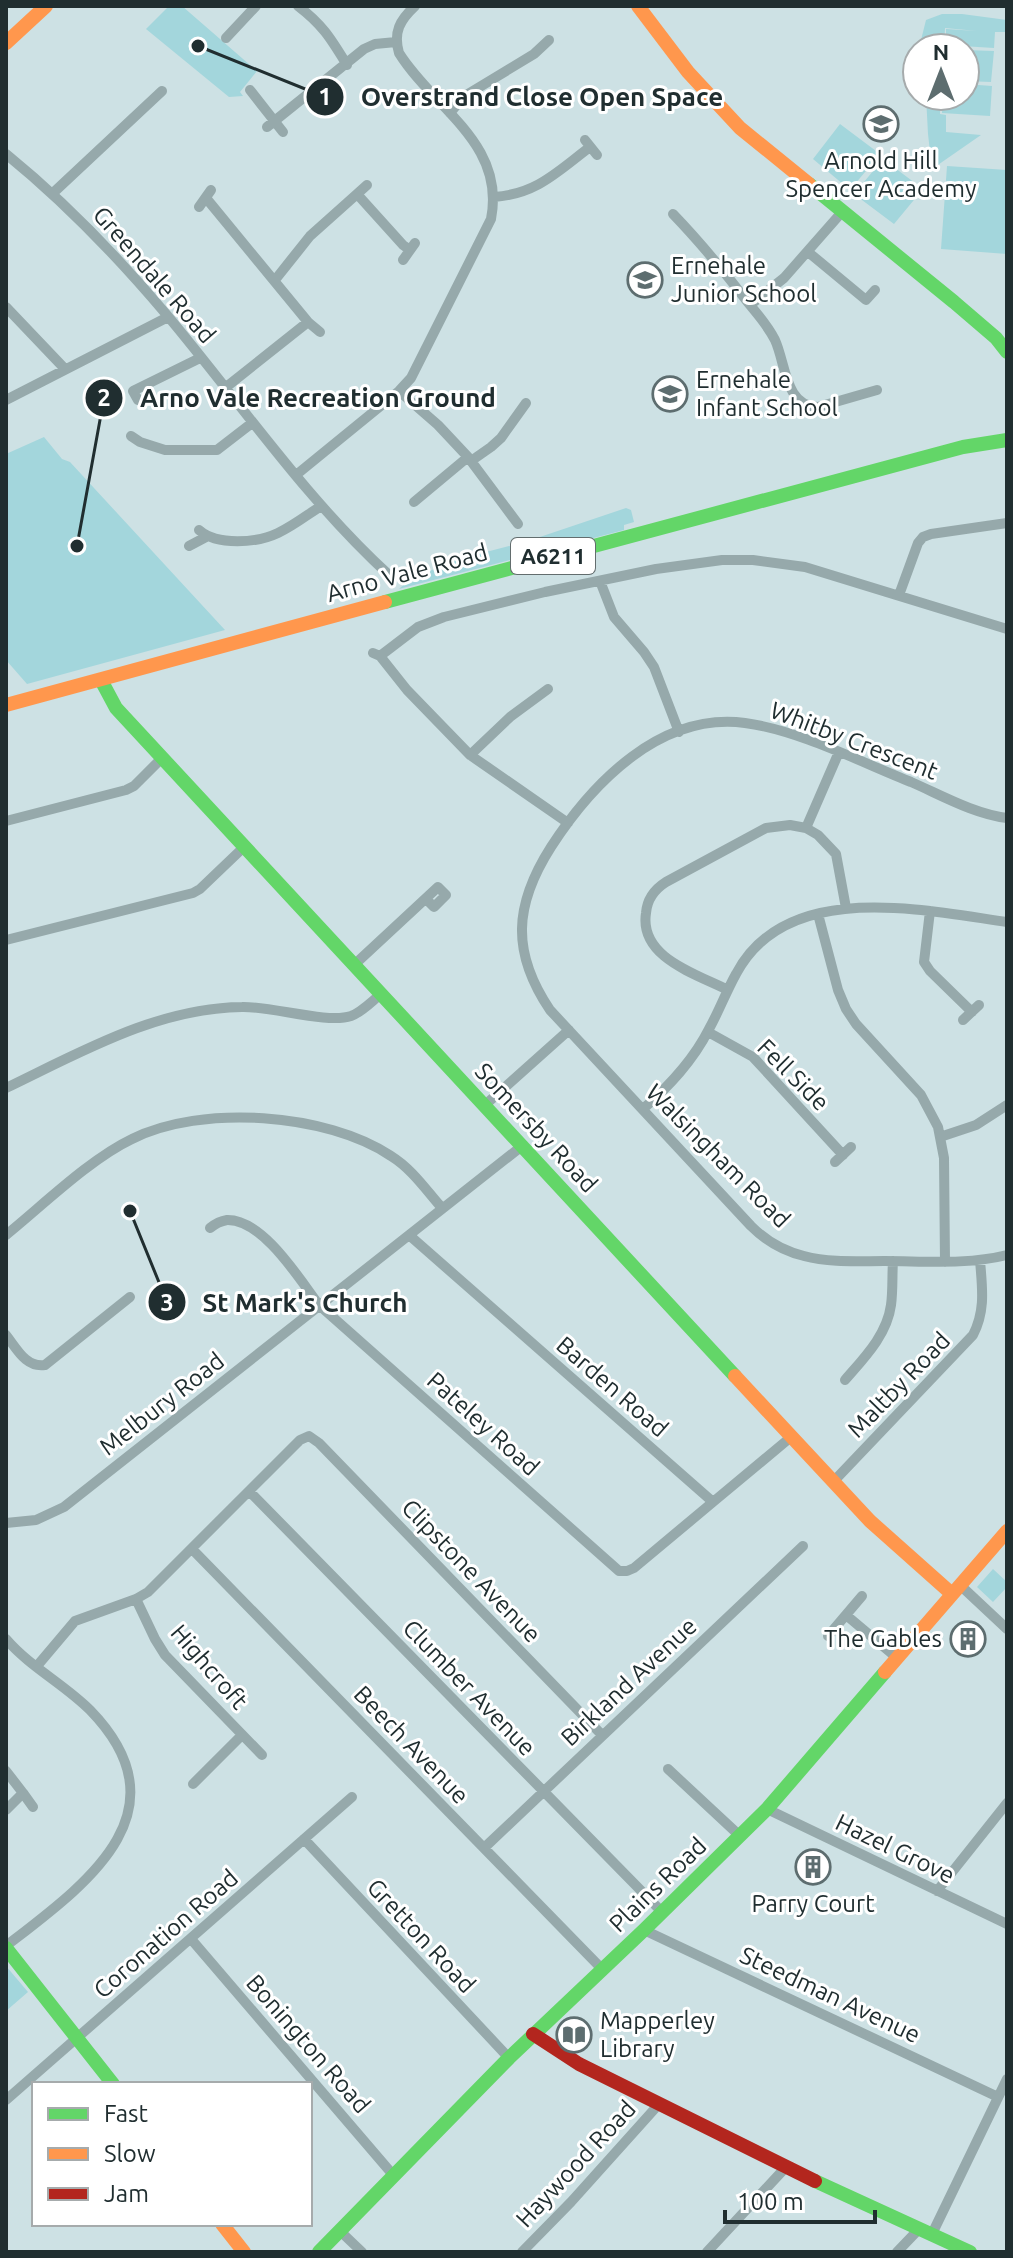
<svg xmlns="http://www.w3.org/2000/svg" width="1013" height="2258" viewBox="0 0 1013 2258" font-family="Ubuntu,sans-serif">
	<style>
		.green { fill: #a3d6dc }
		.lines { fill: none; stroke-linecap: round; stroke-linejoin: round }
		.street { stroke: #96a9ab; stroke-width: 10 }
		.fast { stroke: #63d668; stroke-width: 14 }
		.slow { stroke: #ff974d; stroke-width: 14 }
		.jam { stroke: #b3261e; stroke-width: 14 }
		.labels { text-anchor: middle; stroke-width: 6; stroke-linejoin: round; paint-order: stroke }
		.shield { fill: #fff; stroke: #636d6e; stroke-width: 2 }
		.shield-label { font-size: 22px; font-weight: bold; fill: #202e30 }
		.poi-label { font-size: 24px; fill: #202e30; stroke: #fff; text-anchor: start }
		.street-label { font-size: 24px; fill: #202e30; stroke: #fff }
		.leader { fill: none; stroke: #202e30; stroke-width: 3 }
		.callout-dot { fill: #202e30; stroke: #fff; stroke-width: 3 }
		.mark-label { font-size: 24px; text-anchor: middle; font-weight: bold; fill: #fff }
		.callout-label { font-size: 26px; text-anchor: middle; font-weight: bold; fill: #202e30; stroke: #fff; stroke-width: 6; stroke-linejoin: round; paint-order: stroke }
	</style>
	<rect width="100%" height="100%" fill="#cde1e4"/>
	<!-- green -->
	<path class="green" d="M169,6H182L257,71L240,92L243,96L229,97L146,29Z
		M942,14H962L1007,20V32H995L994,48L946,45V29L977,31L945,28L944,48H919L926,20Z
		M965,50L994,51L991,82L965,81Z
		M965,84L992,86L990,116L942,113L943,96H965Z
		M926,96H940V114L946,115V132L981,135L932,169L928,134Z
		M840,124L880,154L850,190L813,159Z
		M883,159L923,189L894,224L854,194Z
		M947,166L1007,170V254L941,249Z
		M44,437L62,459L70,462L225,630L27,684L6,660V454Z
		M626,508L631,510L634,522L624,525V530L399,589L411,578L463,558L525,542Z
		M993,1569L1007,1582V1587L993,1602L977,1587Z
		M6,1966L28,1992L6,2011Z"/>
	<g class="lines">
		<!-- street -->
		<path class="street" d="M298,6C323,25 331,39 347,65
			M226,38L256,6
			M250,90L283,132
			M450,113L463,97L534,54L549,40
			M267,127L364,49L375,44L396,42
			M585,140L597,155
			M6,154C65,202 117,256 166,314C240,402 304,497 389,575
			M53,193L162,91
			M357,194L367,185
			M494,197C537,194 558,171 590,147
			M206,198L308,322L225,388
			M199,207L211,190
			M673,214C699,241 723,270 746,300C757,314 767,324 775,340C786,364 785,407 818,407L877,390
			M808,252L866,300L875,290
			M403,260L415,243
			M275,280L310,236L357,194L403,245L410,250
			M750,305L784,278L842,212
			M6,307L65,369
			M308,322L320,332
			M399,391L438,425L468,457L518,524
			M6,400L168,317
			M138,400L133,391L200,358
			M131,436L140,442L165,450H217L252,423
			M471,461L491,447L501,438L526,403
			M296,475L399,391L411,378L491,219C506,143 434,109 399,53C393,32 400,20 415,6
			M414,502L468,457
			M199,530C217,546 257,543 278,533C293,526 307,515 321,506
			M189,546L206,537
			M600,581L614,617L644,652L654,667L679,732
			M899,595L918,543L923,537L931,534L1007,523
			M373,653L380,656L407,690L470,755L568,823
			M380,656L418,627L444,617L545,592L656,569L722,560H753L805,567L1007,629
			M470,755L510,717L548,689
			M1007,818C974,814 941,795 911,782C861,762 798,730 745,723C661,712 593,782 551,847C514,905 511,952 550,1010L751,1226C766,1241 783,1251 804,1256C830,1263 858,1261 884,1261C925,1261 967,1265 1007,1255
			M6,821L126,790L134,786L163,757
			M806,828L839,752
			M930,911L924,962L930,971L972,1012
			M818,914L838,990L846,1009L856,1024L921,1095L938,1127L944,1158L945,1262
			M6,940L193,893L200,889L245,846
			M354,965L438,887L446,895L434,907L426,899
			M728,990C697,974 639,958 646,913C647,900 655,889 666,882L766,828L790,825L806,828L818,835L836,854L846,908
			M963,1020L979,1005
			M708,1032L753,1057L843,1155
			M6,1088C81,1052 157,1008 242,1007C271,1006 327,1024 351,1016C362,1012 372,1001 381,994
			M485,1105L569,1030
			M643,1109C669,1086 693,1061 709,1029C719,1011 726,992 736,974C786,879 922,910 1007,922
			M940,1137L976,1125L1007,1105
			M835,1162L851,1147
			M210,1228C215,1224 221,1221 227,1220C263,1219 300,1280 319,1305L619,1571H627L634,1568L713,1502
			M6,1235C43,1205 90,1159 132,1139C201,1104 327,1113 391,1156C412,1169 426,1190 442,1208
			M409,1235L713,1502L791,1437
			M6,1335C17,1349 26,1368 45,1365L130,1297
			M845,1380C864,1358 887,1335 891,1305C893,1291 892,1275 893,1261
			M833,1482L973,1335C986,1310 982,1287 980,1260
			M249,1491L662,1912
			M6,1523L36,1520L64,1507L522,1146
			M192,1549L602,1969
			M960,1585L1007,1629
			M136,1599L155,1639L165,1655L262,1755
			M846,1615L897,1658
			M828,1636L862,1596
			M6,1639C30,1667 64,1684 90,1710C189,1812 85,1885 6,1946
			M37,1666L75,1621L136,1599L148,1592L300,1440L309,1436L319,1443L602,1735
			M668,1769L740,1836
			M6,1771L23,1793L6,1810
			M193,1784L242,1735
			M23,1793L33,1807
			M767,1809L1007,1924
			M304,1839L509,2058
			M484,1848L803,1546
			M937,1891L1007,1803
			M644,1930L998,2097
			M191,1939L394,2176
			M6,2100L352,1797
			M340,2231L362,2252
			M932,2234L1007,2079
			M522,2252L571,2202L659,2104
			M707,2252L786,2167
			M897,2252L920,2228"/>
		<!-- fast -->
		<path class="fast" d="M809,184L954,302L996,338L1007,352
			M385,602L963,447L1007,440
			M101,680L116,708L735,1376
			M6,1948L113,2084
			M815,2181L970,2252
			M319,2252L509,2058L644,1930L767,1809L885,1672"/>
		<!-- slow -->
		<path class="slow" d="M638,6L688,72L740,128L809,184
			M6,43L46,6
			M6,705L385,602
			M735,1376L870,1521L952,1594
			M885,1672L1007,1531
			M222,2224L244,2252"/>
		<!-- jam -->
		<path class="jam" d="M533,2034L579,2064L815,2181"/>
	</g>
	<!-- icons -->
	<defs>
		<symbol id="school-ring" viewBox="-11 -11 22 22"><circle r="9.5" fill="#fff" stroke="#5d6d6f" stroke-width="1.5"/><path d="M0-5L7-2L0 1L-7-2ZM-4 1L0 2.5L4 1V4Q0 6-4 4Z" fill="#5d6d6f"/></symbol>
		<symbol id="building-ring" viewBox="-11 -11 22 22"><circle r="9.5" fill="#fff" stroke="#5d6d6f" stroke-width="1.5"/><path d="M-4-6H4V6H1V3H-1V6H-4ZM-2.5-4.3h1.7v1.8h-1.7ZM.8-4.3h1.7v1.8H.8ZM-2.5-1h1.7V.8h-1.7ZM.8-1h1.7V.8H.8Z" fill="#5d6d6f"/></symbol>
		<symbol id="library-ring" viewBox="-11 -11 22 22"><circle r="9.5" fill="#fff" stroke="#5d6d6f" stroke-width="1.5"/><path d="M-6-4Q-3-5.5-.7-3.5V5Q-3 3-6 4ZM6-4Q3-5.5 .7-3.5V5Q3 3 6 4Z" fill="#5d6d6f"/></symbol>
	</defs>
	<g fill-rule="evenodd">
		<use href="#school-ring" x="861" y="104" width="40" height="40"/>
		<use href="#school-ring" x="625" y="260" width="40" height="40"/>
		<use href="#school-ring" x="650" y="374" width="40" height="40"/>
		<use href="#building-ring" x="948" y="1619" width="40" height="40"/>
		<use href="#building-ring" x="793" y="1847" width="40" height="40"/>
		<use href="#library-ring" x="554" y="2015" width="40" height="40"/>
	</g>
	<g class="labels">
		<!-- shield labels -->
		<rect class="shield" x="511" y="538" width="84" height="36" rx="6"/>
		<g class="shield-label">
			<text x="553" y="564">A6211</text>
		</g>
		<!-- poi labels -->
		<g class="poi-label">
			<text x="881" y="169" text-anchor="middle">Arnold Hill<tspan x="881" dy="28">Spencer Academy</tspan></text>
			<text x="671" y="274">Ernehale<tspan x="671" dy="28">Junior School</tspan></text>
			<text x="696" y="388">Ernehale<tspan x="696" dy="28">Infant School</tspan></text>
			<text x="942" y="1647" text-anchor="end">The Gables</text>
			<text x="813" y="1912" text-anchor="middle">Parry Court</text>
			<text x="600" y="2029">Mapperley<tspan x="600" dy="28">Library</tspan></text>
		</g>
		<!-- street labels -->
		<g class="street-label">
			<text transform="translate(154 275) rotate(49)" y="8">Greendale Road</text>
			<text transform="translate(407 573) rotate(-15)" y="8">Arno Vale Road</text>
			<text transform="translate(854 741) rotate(21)" y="8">Whitby Crescent</text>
			<text transform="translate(793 1075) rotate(45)" y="8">Fell Side</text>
			<text transform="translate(536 1128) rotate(47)" y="8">Somersby Road</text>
			<text transform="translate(718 1156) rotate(45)" y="8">Walsingham Road</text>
			<text transform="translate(899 1385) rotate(-46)" y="8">Maltby Road</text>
			<text transform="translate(612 1387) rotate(41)" y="8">Barden Road</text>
			<text transform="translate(162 1404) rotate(-38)" y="8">Melbury Road</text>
			<text transform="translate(483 1424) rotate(42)" y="8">Pateley Road</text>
			<text transform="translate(471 1571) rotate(46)" y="8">Clipstone Avenue</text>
			<text transform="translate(209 1667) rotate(49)" y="8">Highcroft</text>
			<text transform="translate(629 1682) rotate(-43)" y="8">Birkland Avenue</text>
			<text transform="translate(469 1688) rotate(46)" y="8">Clumber Avenue</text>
			<text transform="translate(411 1745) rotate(46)" y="8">Beech Avenue</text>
			<text transform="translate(895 1849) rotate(26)" y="8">Hazel Grove</text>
			<text transform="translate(658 1885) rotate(-44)" y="8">Plains Road</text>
			<text transform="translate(166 1934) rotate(-41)" y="8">Coronation Road</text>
			<text transform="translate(421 1936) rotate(47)" y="8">Gretton Road</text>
			<text transform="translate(830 1995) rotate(25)" y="8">Steedman Avenue</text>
			<text transform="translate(308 2044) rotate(49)" y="8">Bonington Road</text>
			<text transform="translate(576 2164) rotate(-47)" y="8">Haywood Road</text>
		</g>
	</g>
	<!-- callouts -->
	<path class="leader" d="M198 46L325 97M77 546L104 398M130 1211L167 1302"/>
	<g class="callout-dot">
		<circle cx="198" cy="46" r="8"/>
		<circle cx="77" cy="546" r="8"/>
		<circle cx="130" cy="1211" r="8"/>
		<circle cx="325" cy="97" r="20"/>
		<circle cx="104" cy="398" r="20"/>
		<circle cx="167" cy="1302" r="20"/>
	</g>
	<g class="mark-label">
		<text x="325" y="105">1</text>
		<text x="104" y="406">2</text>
		<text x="167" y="1311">3</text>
	</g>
	<g class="callout-label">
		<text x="542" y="106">Overstrand Close Open Space</text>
		<text x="318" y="407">Arno Vale Recreation Ground</text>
		<text x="305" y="1312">St Mark's Church</text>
	</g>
	<!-- border -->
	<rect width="1013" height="2258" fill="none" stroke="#202e30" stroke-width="16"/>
	<!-- legend -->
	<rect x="32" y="2082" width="280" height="144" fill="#ffffff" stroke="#a6abac" stroke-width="2"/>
	<rect x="48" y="2108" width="40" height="12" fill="#63d668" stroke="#a6abac" stroke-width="2"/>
	<text x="104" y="2122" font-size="24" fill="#202e30">Fast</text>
	<rect x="48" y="2148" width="40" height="12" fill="#ff974d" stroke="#a6abac" stroke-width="2"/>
	<text x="104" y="2162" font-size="24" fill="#202e30">Slow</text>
	<rect x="48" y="2188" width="40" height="12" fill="#b3261e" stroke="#a6abac" stroke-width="2"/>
	<text x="104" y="2202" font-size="24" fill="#202e30">Jam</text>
	<!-- north arrow -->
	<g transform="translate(941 72)"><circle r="38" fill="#ffffff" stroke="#a6abac" stroke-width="2"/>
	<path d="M0-6L14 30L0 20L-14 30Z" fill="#5d6d6f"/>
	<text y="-12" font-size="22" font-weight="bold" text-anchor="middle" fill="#202e30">N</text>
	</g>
	<!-- scale -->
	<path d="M725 2210v12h150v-12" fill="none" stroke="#202e30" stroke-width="4"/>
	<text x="737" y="2210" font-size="24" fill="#202e30" stroke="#ffffff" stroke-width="6" paint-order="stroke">100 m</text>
</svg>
